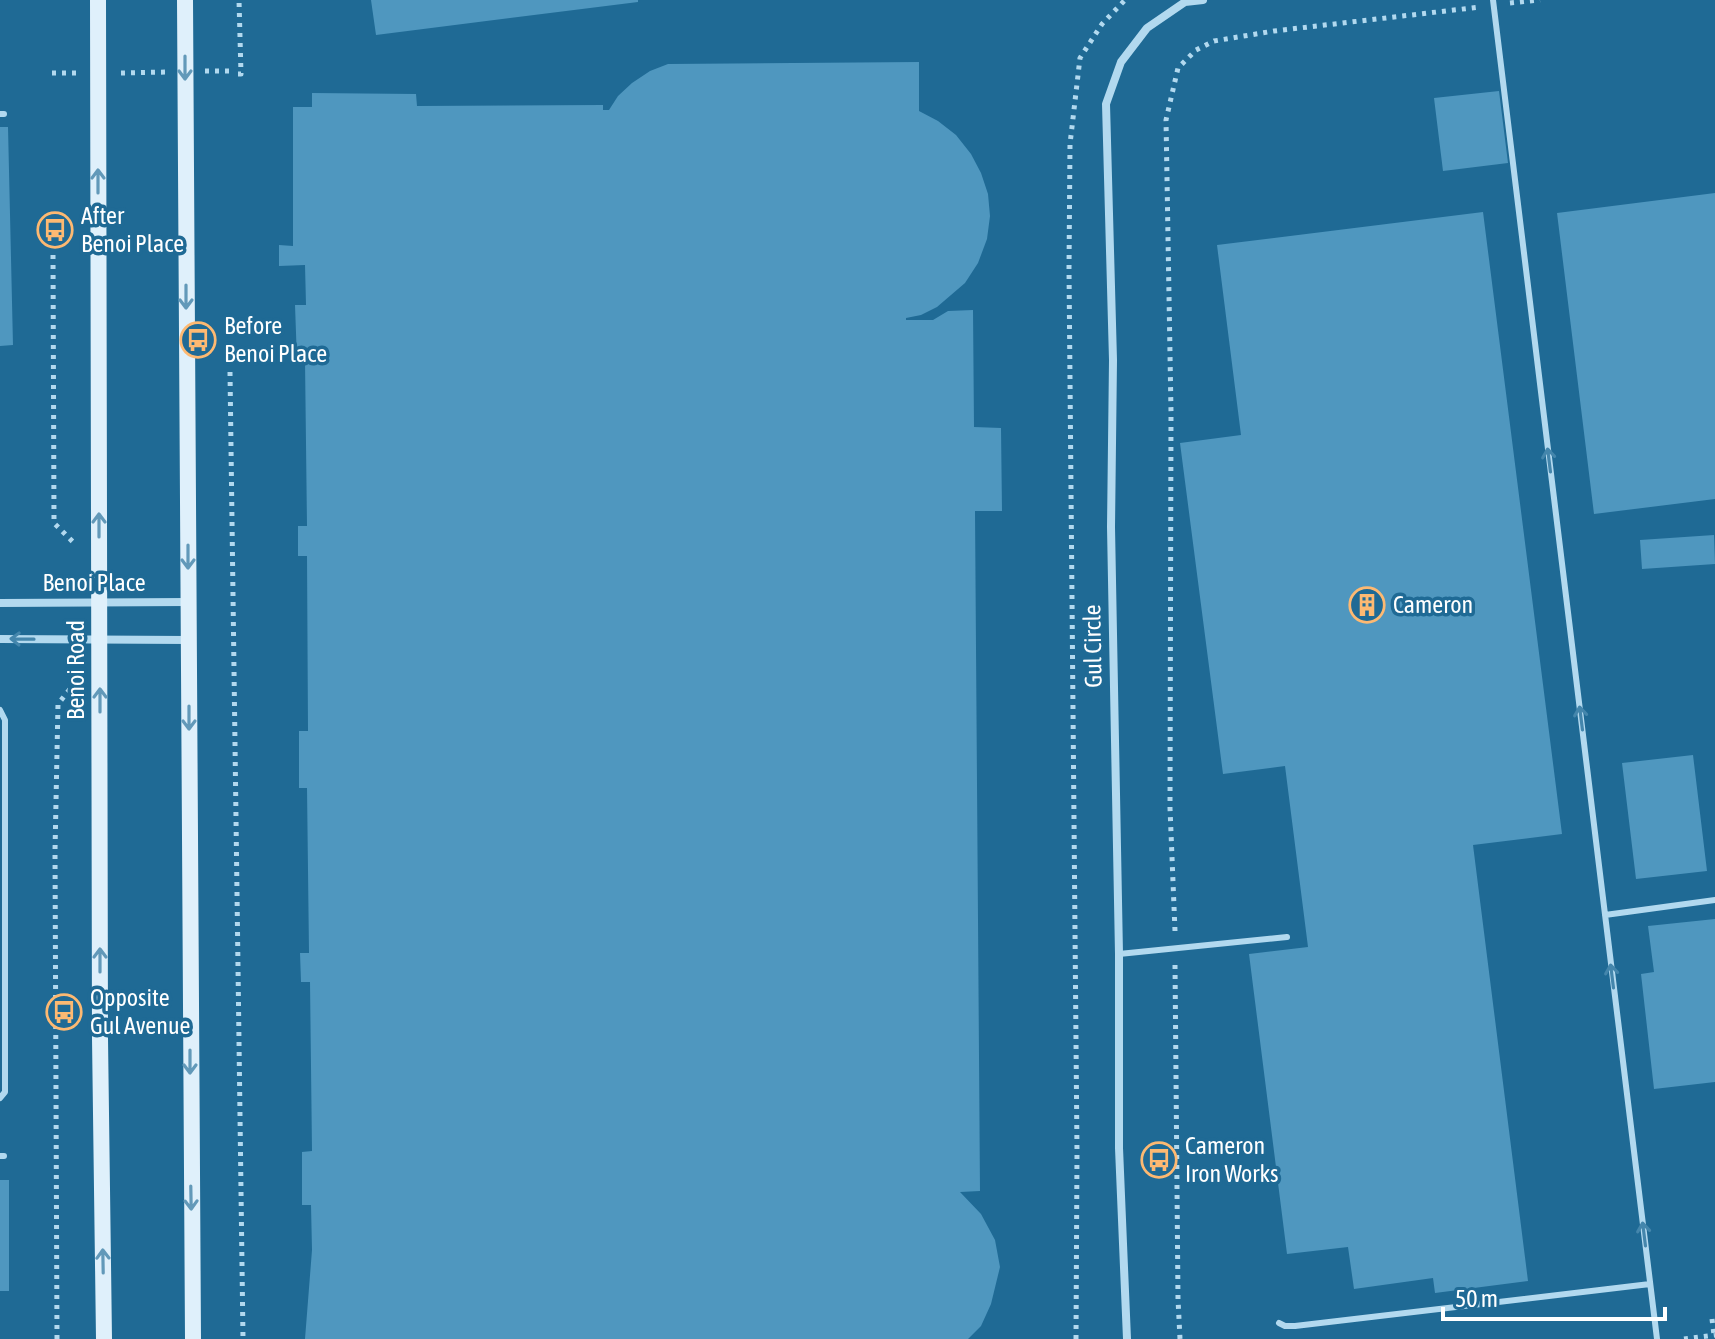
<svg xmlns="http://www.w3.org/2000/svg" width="1715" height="1339" viewBox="0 0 1715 1339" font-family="'Asap Condensed',sans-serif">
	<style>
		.building { fill: #4f97bf }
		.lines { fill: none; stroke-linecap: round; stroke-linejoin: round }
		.path { stroke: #b2d9ef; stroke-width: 5; stroke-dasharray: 4 6; stroke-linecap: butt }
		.service { stroke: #b2d9ef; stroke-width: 6 }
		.minor { stroke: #b2d9ef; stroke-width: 8 }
		.secondary { stroke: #dff0fb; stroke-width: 16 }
		.oneway { stroke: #6299b9 }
		.oneway2 { stroke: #4486ac }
		.labels { text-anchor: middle; stroke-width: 7; stroke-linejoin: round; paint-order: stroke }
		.poi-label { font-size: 24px; fill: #fff; stroke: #1f6a95; text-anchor: start }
		.street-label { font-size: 24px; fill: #fff; stroke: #1f6a95 }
	</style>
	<rect width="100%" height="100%" fill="#1f6a95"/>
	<!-- building -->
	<path class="building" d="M371,0H638V2L376,35Z
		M919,62V111L938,121L956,135L971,154L981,173L988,194L990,216L987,239L978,263L965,283L937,307L921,315L906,318V320H933L948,311L973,310L974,427L1001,428L1002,511H975L980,1191L960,1192L981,1214L995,1240L1000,1267L991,1304L981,1326L968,1339H305L312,1250L311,1205H302V1152L312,1151L310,982H301L300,953H309L307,788H299V731H308L307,556H298V526H307L305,361H297L295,305H306L305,265L279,266V245L293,246V107H312V93L416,94L417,106L603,105V110H609L618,96L632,83L650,71L668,64Z
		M1499,91L1508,163L1443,171L1434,98Z
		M0,127H8L13,345L0,346Z
		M1715,193V499L1594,514L1557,213Z
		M1483,212L1562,834L1473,845L1528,1281L1435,1293L1433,1278L1354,1289L1348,1247L1287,1254L1249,954L1308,947L1285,766L1223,774L1180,443L1241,435L1217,245Z
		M1714,535L1715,564L1642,569L1640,540Z
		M1693,755L1707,871L1636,879L1622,763Z
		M1715,919V1082L1654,1089L1641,974L1654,972L1648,926Z
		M0,1180H9V1291H0Z"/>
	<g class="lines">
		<!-- path -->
		<path class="path" d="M1510,3L1540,0
			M205,71H235
			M52,73H79
			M121,73L167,72
			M238,74H241L239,0
			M53,255L54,523L74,543
			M230,372L243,1339
			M1175,931L1170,808L1171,412L1166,120L1178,68L1196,50L1214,41L1274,31L1480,7
			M1175,965L1178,1299L1180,1339
			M1712,1319L1714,1335
			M57,1339L55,851L58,704L70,689L74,671
			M1076,1339L1077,1152L1069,269L1070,144L1080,58L1102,24L1125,0
			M1684,1339L1715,1335"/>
		<!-- service -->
		<path class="service" d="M1493,0L1657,1339
			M0,114H4
			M0,710L5,720V1092L0,1098
			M1605,915L1715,900
			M1119,954L1287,937
			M0,1156H4
			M1279,1323L1285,1326H1295L1650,1284"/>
		<!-- minor -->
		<path class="minor" d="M0,603L188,602
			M0,639L189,640
			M1127,1339L1119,1148V954L1111,527L1113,360L1106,104L1121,62L1147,28L1185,2L1203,0"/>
		<!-- secondary -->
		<path class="secondary" d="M98,0L100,1038L104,1339
			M185,0L193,1339"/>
	</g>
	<!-- one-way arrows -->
	<defs><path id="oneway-shaft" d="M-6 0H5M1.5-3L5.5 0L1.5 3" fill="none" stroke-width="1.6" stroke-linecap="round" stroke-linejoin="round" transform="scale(2)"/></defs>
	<g class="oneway">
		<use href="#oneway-shaft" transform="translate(185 68) rotate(90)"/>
		<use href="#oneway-shaft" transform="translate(98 181) rotate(-90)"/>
		<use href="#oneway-shaft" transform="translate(186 297) rotate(90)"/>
		<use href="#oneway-shaft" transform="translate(99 525) rotate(-90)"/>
		<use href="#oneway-shaft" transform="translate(188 557) rotate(90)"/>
		<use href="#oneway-shaft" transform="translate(100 700) rotate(-90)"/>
		<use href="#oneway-shaft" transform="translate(189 718) rotate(90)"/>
		<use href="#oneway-shaft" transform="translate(100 960) rotate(-90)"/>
		<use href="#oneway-shaft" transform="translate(190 1062) rotate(90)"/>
		<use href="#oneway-shaft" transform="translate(191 1198) rotate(89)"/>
		<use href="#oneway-shaft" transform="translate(103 1261) rotate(-91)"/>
	</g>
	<g class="oneway2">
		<use href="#oneway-shaft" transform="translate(1549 460) rotate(-97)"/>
		<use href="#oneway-shaft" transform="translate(22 639) rotate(-179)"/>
		<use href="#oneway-shaft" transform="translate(1581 718) rotate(-97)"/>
		<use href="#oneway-shaft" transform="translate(1612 976) rotate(-97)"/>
		<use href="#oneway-shaft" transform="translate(1644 1234) rotate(-97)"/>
	</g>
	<!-- icons -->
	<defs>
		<symbol id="bus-ring" viewBox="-11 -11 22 22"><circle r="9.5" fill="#1f6a95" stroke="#fdb972" stroke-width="1.5"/><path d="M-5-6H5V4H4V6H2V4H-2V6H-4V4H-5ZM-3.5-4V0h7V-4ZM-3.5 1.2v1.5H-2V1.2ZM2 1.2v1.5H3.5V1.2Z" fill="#fdb972"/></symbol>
		<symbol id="building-ring" viewBox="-11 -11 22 22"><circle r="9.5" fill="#1f6a95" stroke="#fdb972" stroke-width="1.5"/><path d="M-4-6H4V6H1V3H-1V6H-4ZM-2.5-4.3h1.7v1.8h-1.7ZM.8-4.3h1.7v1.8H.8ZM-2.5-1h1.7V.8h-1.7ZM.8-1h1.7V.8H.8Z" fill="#fdb972"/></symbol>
	</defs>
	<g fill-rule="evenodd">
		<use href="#bus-ring" x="35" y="210" width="40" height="40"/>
		<use href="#bus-ring" x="178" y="320" width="40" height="40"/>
		<use href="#building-ring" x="1347" y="585" width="40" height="40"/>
		<use href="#bus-ring" x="44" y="992" width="40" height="40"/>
		<use href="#bus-ring" x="1139" y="1140" width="40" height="40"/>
	</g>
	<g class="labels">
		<!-- poi labels -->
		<g class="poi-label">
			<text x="81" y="224">After<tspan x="81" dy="28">Benoi Place</tspan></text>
			<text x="224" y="334">Before<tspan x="224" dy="28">Benoi Place</tspan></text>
			<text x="1393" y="613">Cameron</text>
			<text x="90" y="1006">Opposite<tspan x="90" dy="28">Gul Avenue</tspan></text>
			<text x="1185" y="1154">Cameron<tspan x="1185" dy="28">Iron Works</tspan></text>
		</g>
		<!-- street labels -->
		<g class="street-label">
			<text x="94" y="591">Benoi Place</text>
			<text transform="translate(1093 646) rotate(-91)" y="8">Gul Circle</text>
			<text transform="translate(76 670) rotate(-90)" y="8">Benoi Road</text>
		</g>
	</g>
	<!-- scale -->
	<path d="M1443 1307v12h222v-12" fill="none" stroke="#ffffff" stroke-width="4"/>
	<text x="1455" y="1307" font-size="24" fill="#ffffff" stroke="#1f6a95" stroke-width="6" paint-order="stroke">50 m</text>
</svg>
